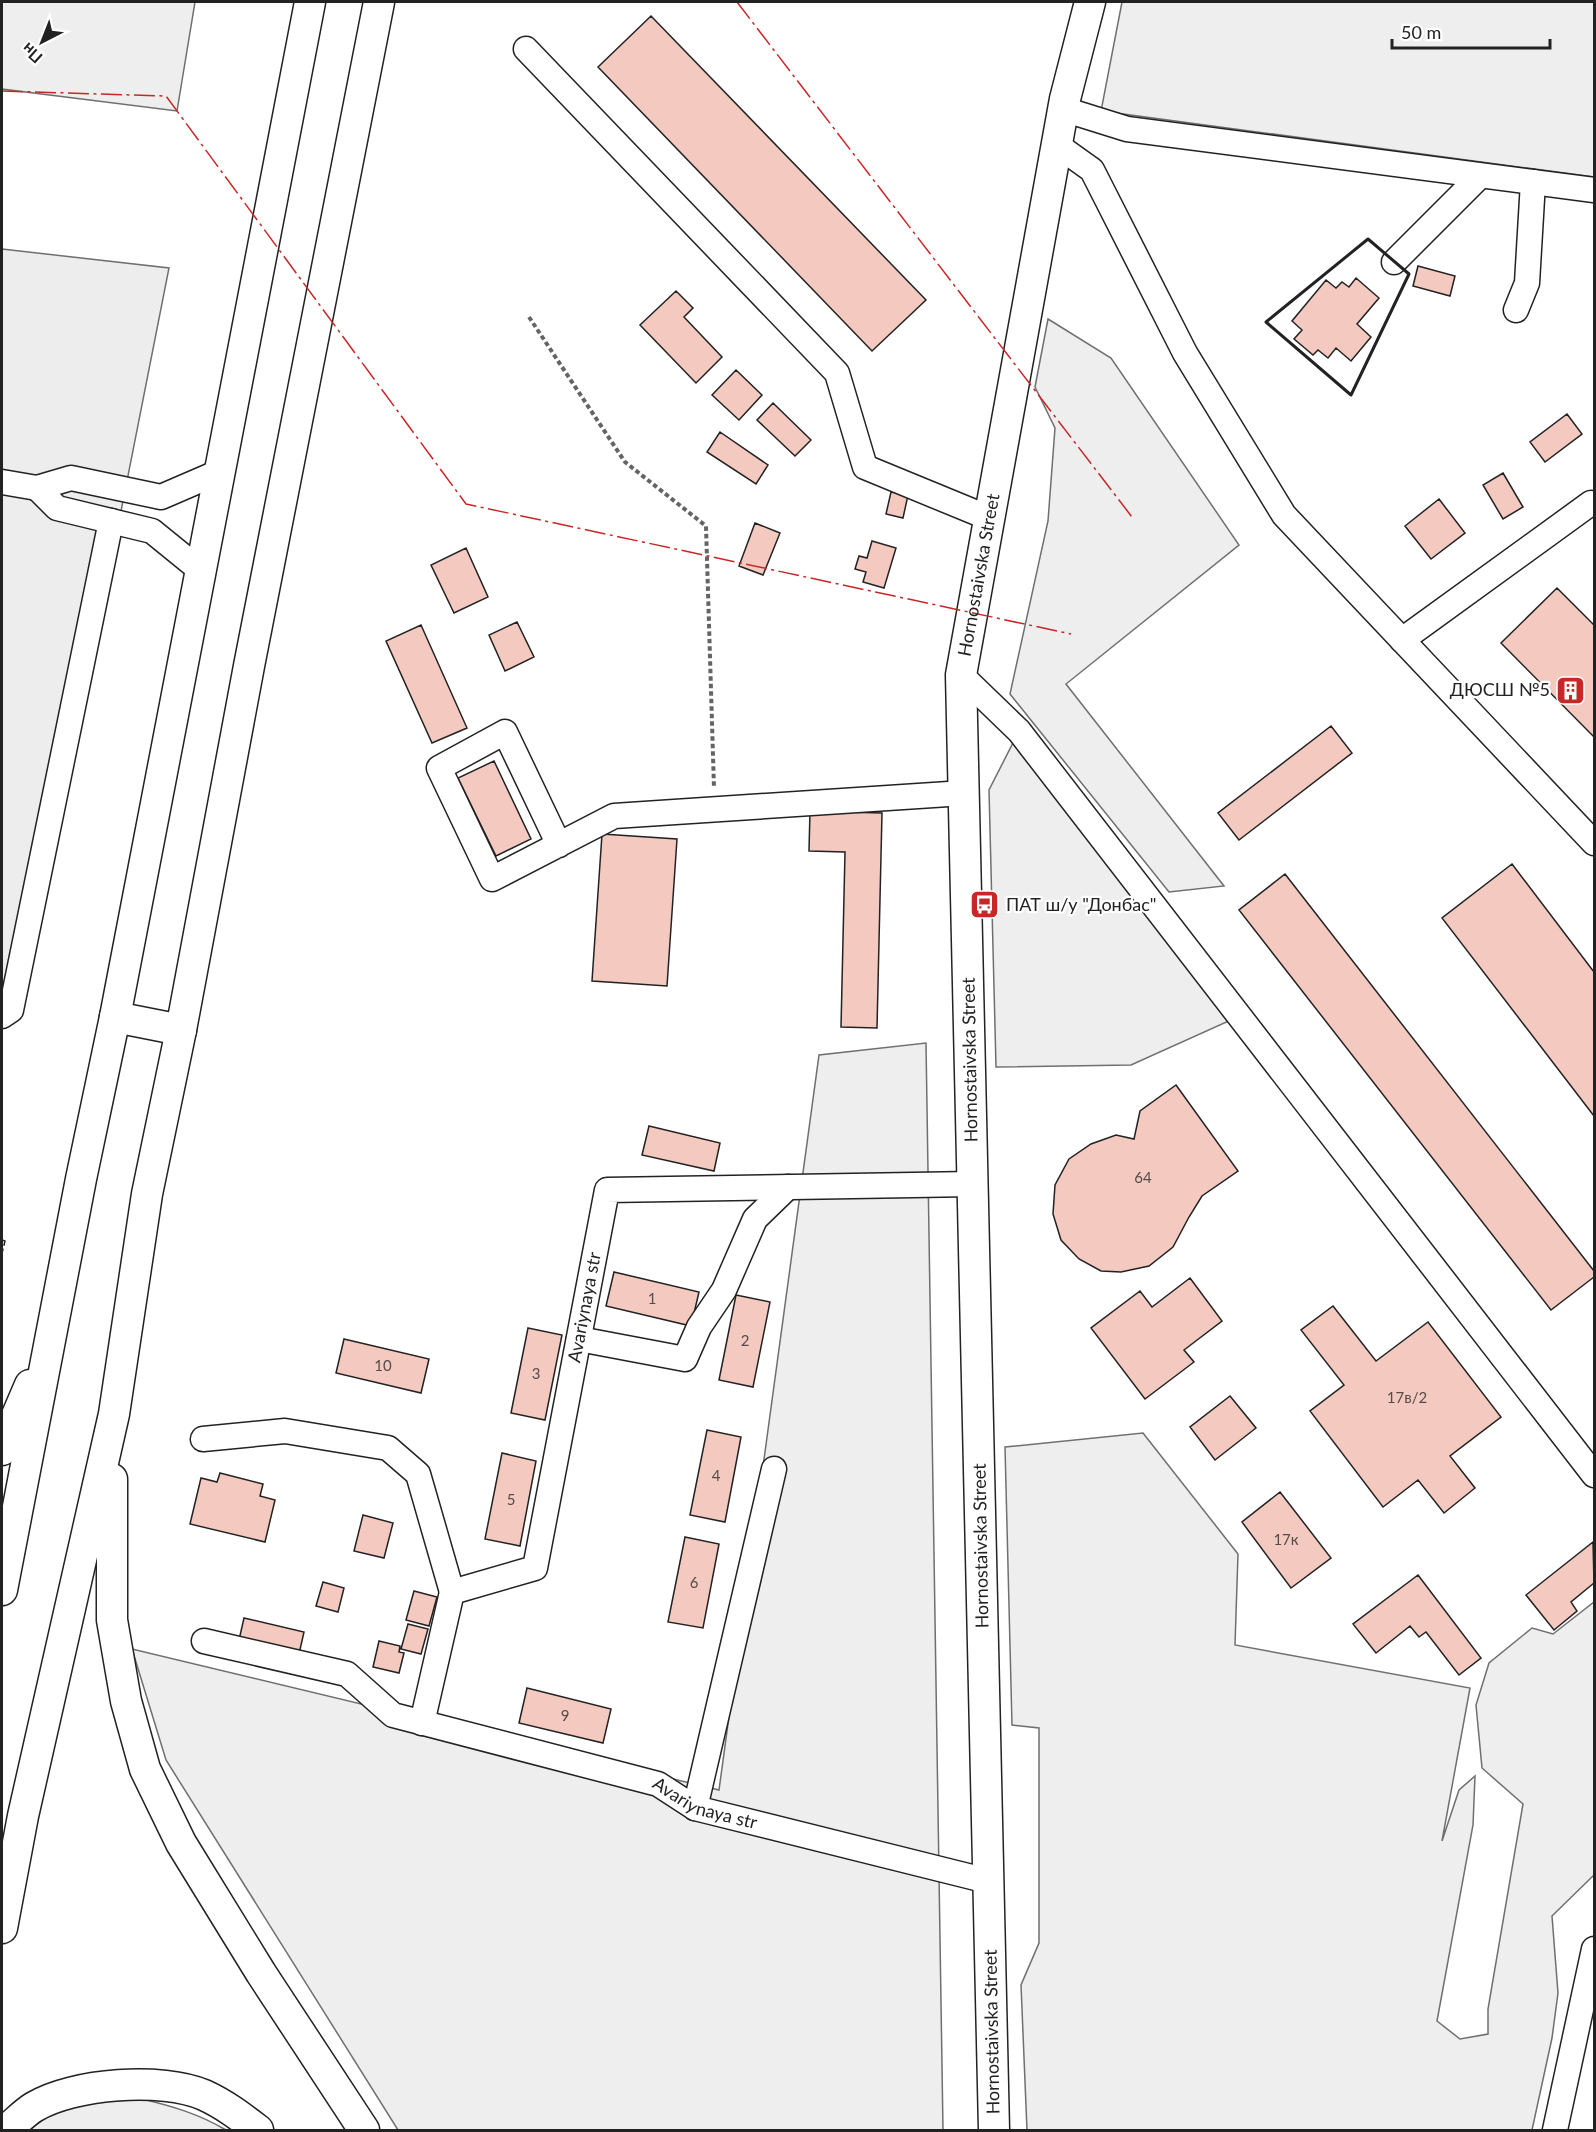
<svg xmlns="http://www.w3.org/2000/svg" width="1596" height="2132" viewBox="0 0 1596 2132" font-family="Lato,sans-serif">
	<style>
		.green { fill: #eee; stroke: #6f6f6f; stroke-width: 1.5 }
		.parking { fill: #ededed; stroke: #6f6f6f; stroke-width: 1.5 }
		.building { fill: #f3c9c0; stroke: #222; stroke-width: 1.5 }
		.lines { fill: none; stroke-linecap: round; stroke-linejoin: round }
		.minor-casing { stroke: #222; stroke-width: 27 }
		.major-casing { stroke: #222; stroke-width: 33 }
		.path { stroke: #646464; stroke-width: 4; stroke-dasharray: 4.5 3; stroke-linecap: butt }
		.minor { stroke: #fff; stroke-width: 24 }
		.major { stroke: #fff; stroke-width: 30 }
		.fence { stroke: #222; stroke-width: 1.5; stroke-dasharray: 8 3; stroke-linecap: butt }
		.wall { stroke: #222; stroke-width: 3 }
		.power { stroke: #c62828; stroke-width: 1.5; stroke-dasharray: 21 4.5 3 4.5; stroke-linecap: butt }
		.labels { text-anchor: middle; stroke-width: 4.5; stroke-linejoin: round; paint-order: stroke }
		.number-label { font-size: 15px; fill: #564c4a }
		.street-label { font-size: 18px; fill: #222; stroke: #fff }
		.poi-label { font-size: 18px; fill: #222; stroke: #fff; text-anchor: end }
	</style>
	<rect width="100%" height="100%" fill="#fff"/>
	<!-- green -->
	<path class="green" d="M2,2H195L177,111L2,89Z
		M1122,2H1594V177L1101,111Z
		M1048,319L1111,358L1239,545L1066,684L1224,886L1169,892L1010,694L1048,521L1055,428L1035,387Z
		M1019,731L1242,1015L1131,1065L996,1067L989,790Z
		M926,1043L943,2130H398L166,1760L132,1649L719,1790L819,1055Z
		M1143,1433L1238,1554L1235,1645L1470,1688L1442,1841L1459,1790L1475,1776L1473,1825L1437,2021L1460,2039L1488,2034V2009L1523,1804L1482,1768L1476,1705L1489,1663L1532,1628L1553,1634L1594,1602V1875L1552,1916L1558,1993L1552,2038L1532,2130H1027L1021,1985L1039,1943V1728L1012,1725L1005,1447Z
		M142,2099C172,2106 199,2114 226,2130H24L53,2113L84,2103Z"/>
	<!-- parking -->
	<path class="parking" d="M2,249L169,268L22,1013L2,1008Z"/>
	<!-- building -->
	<path class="building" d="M651,16L926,300L872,351L598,67Z
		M1418,266L1455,276L1450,296L1413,286Z
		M1356,278L1379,298L1357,324L1371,337L1351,361L1336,348L1328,358L1318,350L1313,355L1294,339L1302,330L1292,321L1326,280L1336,288L1342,282L1349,287Z
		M676,291L693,308L684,317L722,357L696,383L640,325Z
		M736,370L762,395L739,420L712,395Z
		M773,403L811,440L795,456L757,420Z
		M1567,414L1582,434L1545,462L1530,442Z
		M720,432L768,465L756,484L707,452Z
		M1503,473L1523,507L1503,519L1483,485Z
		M891,492L908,495L903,518L886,514Z
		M1439,499L1465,533L1431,559L1405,526Z
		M755,523L780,533L763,575L739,566Z
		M872,541L896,548L884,588L863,582L866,572L855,569L859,556L867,558Z
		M466,548L488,597L454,613L431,565Z
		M1557,588L1594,625V737L1501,643Z
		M517,622L534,657L505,671L489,635Z
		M421,625L467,728L432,743L386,641Z
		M1331,726L1352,753L1239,840L1218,813Z
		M494,761L531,839L496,856L458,778Z
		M810,811L882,813L877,1028L841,1027L845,852L809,851Z
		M602,834L677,839L667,986L592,981Z
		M1512,864L1594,972V1116L1442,918Z
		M1285,874L1594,1271V1277L1551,1310L1239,910Z
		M1176,1085L1238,1171L1202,1196L1189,1217L1173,1247L1149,1266L1121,1272L1101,1271L1079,1259L1061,1240L1053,1214L1055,1185L1069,1159L1091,1144L1116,1135L1134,1139L1140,1111Z
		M649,1126L720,1143L714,1171L642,1155Z
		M614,1272L699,1292L691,1326L606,1306Z
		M1190,1278L1222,1321L1184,1350L1194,1362L1145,1399L1091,1328L1140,1291L1152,1307Z
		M736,1295L770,1302L753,1387L719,1380Z
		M1333,1306L1376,1361L1428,1322L1501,1417L1450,1456L1475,1488L1444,1513L1418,1480L1383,1507L1310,1411L1344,1385L1301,1330Z
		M528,1328L562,1335L545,1420L511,1413Z
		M344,1339L429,1359L421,1393L336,1373Z
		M1230,1396L1256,1428L1215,1460L1190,1427Z
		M707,1430L741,1437L725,1522L690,1515Z
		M502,1453L536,1461L520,1546L485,1539Z
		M220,1473L263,1484L260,1496L275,1500L265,1542L190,1524L201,1478L217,1482Z
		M1280,1492L1331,1558L1291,1588L1242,1522Z
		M363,1515L393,1523L384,1558L354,1551Z
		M685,1537L719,1544L703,1628L668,1622Z
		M1593,1542L1594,1583L1571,1602L1577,1611L1554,1630L1526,1595Z
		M1418,1575L1481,1658L1459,1675L1426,1632L1419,1637L1410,1626L1376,1653L1353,1624Z
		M323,1582L344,1588L338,1612L316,1606Z
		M414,1591L437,1597L429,1626L406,1620Z
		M244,1618L304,1632L299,1654L239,1640Z
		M408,1624L428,1629L421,1654L401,1649Z
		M379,1641L400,1646L399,1652L404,1653L399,1673L373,1667Z
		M527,1688L611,1709L603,1743L519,1723Z"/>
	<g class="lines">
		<defs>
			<g id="minor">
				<path d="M526,49L837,373L865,467L989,518"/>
				<path d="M1063,109L1127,129L1594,190"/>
				<path d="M1057,145L1092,170L1185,353L1284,515L1594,843"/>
				<path d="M1394,262L1480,176"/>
				<path d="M1516,310L1527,283L1533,182"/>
				<path d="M2,482L37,488L71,478L161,497L219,472"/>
				<path d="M37,488L57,508L152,531L200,570"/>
				<path d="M1402,640L1591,503"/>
				<path d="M961,675L1019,731L1594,1475"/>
				<path d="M559,845L505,732L439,768L492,879L614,816L964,793"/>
				<path d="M2,1016L11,1010L111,521"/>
				<path d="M579,1339L685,1359L699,1327L724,1290L755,1219L788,1187"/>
				<path d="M203,1439L285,1431L388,1448L418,1474L452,1592"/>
				<path id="s1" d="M204,1641L347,1674L393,1715L658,1784L695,1808L988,1881"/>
				<path id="s2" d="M422,1723L452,1592L535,1568L607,1190L973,1184"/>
				<path d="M695,1808L774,1469"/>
				<path d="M1555,2130L1594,1949"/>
			</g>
			<g id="major">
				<path d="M115,1017L181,1030"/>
				<path d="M2,1450L30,1385"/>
				<path d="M112,1479V1620L126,1701L145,1769L181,1843L261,1973L364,2130"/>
				<path d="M2,1590L81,1179L115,1017L310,2"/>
				<path d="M2,1928L23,1816L114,1414L147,1194L181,1030L249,666L379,2"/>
				<path d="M6,2130C15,2123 24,2113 34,2107C74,2083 162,2077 204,2095C224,2104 241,2117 258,2130"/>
				<path id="s3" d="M994,2130L961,675L1065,99L1090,2"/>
			</g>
		</defs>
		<!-- minor casing -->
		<use href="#minor" class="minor-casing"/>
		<!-- major casing -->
		<use href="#major" class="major-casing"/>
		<!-- path -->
		<path class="path" d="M529,317L625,462L706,526L714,788"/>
		<!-- minor -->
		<use href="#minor" class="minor"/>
		<!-- major -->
		<use href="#major" class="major"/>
		<!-- fence -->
		<path class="fence" d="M2,1240L5,1241L2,1253"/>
		<!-- wall -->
		<path class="wall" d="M1368,239L1409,274L1351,395L1266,322Z"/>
		<!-- power -->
		<path class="power" d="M737,2L1132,517
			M2,91L166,96L466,504L1071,634"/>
	</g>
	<!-- icons -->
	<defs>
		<symbol id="building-square" viewBox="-11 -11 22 22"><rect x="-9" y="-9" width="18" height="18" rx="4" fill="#c62828" stroke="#fff"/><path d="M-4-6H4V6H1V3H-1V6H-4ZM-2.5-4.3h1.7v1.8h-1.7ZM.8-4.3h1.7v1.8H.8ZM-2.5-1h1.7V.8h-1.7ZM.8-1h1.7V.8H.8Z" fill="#fff"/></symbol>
		<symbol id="bus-square" viewBox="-11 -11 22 22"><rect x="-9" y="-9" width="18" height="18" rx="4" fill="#c62828" stroke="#fff"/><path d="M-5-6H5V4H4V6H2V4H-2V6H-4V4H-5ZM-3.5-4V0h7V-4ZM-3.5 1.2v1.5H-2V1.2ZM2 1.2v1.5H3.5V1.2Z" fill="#fff"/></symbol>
	</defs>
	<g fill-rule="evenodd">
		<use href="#building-square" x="1554" y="674" width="33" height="33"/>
		<use href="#bus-square" x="968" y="888" width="33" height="33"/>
	</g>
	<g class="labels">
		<!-- number labels -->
		<g class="number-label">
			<text x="1143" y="1183">64</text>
			<text x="652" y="1304">1</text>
			<text x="745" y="1346">2</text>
			<text x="383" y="1371">10</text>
			<text x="536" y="1379">3</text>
			<text x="1407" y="1403">17в/2</text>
			<text x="716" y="1481">4</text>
			<text x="511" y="1505">5</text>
			<text x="1286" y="1545">17к</text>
			<text x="694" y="1588">6</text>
			<text x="565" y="1721">9</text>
		</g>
		<!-- street labels -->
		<g class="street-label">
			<text dy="6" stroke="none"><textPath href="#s3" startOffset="1557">Hornostaivska Street</textPath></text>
			<text transform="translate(970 1060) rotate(-91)" y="6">Hornostaivska Street</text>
			<text dy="6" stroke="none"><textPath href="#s2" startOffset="486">Avariynaya str</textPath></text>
			<text transform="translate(981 1546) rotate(-91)" y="6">Hornostaivska Street</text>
			<text dy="6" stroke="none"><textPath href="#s1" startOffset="534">Avariynaya str</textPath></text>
			<text transform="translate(992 2032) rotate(-91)" y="6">Hornostaivska Street</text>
		</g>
		<!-- poi labels -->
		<g class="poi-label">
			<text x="1550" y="696">ДЮСШ №5</text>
			<text x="1006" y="911" text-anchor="start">ПАТ ш/у "Донбас"</text>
		</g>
	</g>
	<!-- border -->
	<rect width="1596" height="2132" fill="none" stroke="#222222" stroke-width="6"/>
	<!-- north arrow -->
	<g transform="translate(42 42) rotate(222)" stroke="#ffffff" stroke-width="4.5" paint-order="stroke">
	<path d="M0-4.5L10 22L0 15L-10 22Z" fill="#222222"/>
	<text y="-9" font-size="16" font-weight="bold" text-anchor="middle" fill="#222222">Пн</text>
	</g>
	<!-- scale -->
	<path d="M1392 39v9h158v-9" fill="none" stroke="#222222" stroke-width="3"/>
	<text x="1401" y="39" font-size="18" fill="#222222" stroke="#ffffff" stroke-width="4.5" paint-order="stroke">50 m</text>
</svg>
